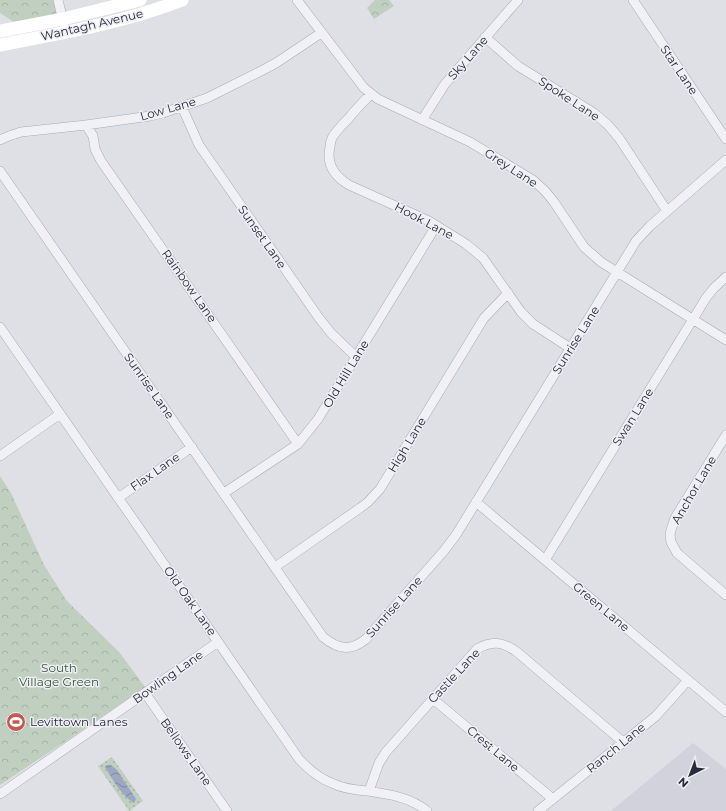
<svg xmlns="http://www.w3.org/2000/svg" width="726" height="811" viewBox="0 0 726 811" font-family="Montserrat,sans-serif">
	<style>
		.built { fill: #d1d2db }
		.grass { fill: url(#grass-dots) }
		.forest { fill: url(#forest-crowns) }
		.water { fill: url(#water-waves) }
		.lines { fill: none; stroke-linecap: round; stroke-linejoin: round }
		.street-casing { stroke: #a8aab3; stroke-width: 10 }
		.street { stroke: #f1f1f5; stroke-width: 9 }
		.secondary { stroke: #fff; stroke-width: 13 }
		.labels { text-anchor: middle; stroke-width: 3; stroke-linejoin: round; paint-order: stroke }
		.street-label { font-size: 12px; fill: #292b3c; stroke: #eeeff4 }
		.park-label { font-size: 12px; fill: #38563a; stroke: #eeeff4 }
		.poi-label { font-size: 12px; fill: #292b3c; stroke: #eeeff4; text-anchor: start }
	</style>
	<defs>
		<pattern id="grass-dots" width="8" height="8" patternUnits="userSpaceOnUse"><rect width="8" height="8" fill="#c1cfc0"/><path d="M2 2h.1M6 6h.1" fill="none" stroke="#a6b2a6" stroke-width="1.8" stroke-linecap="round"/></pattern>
		<pattern id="forest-crowns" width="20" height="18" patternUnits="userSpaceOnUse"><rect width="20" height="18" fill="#c1cfc0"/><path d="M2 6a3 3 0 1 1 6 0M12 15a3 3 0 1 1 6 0" fill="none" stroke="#a6b2a6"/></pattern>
		<pattern id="water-waves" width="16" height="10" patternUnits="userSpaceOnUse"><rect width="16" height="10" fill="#9da6c3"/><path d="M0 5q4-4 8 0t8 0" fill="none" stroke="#8087a0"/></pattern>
	</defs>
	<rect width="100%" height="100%" fill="#dee0e6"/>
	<!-- built -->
	<path class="built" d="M693,743L726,769V811H611Z"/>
	<!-- grass -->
	<path class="grass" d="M112,757L143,801L129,811L98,766Z"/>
	<!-- forest -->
	<path class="forest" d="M0,0H58L63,23L26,30L0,13Z
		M375,0H389L394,6L374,19L367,8Z
		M0,476L11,493L44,565L67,601L119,652L145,687L75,735L0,785Z"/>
	<!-- water -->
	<path class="water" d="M107,765H111L117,770L136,799L134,803C121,795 113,780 105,767Z"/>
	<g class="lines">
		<defs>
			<path id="street" d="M58,0L64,25
				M297,0L364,88L378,99L470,142L533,180L545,191L554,202L584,247L601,262L726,340
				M633,0L726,139
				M485,37L518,66L594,113L608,125L619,138L667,211
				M371,94C363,102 355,110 348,119C342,125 336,131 332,138C331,140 330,144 330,147C326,164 334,176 349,185L429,221L466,244L483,258L521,312L533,324L570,348
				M182,107L199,145L319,318L331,333L356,357
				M422,120L445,84L518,0
				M86,125L93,136L95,149L101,161L298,444
				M0,140L9,136L21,132L86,125L150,116L163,113L207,98L263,70L276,63L321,33
				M0,171L323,637C338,649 350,652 366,639L443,552L456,535L636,241L650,226L726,160
				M0,327L299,759C309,770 320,779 334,784C344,789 356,790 367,791C388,794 410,797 427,811
				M726,435L675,518L671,530L670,535L671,542L677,553L726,595
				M0,456L60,414
				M224,493L298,444L318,419L436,226
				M118,498L192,447
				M476,502L726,712
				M545,560L706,298L714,288L726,277
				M275,567L360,508L368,502L380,489L484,318L508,293
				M145,693L227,811
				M433,699L553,799
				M369,791L379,763L386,752L477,649C493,640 503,642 517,652L623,742
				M0,794L218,642
				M538,811L656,716L688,680"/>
		</defs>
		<!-- street casing -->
		<use href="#street" class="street-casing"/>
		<!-- street -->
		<use href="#street" class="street"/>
		<!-- secondary -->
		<path class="secondary" d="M0,31L63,19L140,0
			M0,45C61,33 124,23 182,0"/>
	</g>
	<!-- icons -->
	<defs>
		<symbol id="stadium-disc" viewBox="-11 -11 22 22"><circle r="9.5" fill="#bf5b50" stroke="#eeeff4"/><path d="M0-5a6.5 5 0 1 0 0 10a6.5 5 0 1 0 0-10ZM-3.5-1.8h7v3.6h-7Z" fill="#fff"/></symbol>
	</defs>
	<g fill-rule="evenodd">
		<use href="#stadium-disc" x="5" y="711" width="22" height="22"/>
	</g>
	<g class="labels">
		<!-- street labels -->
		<g class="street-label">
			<text transform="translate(92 25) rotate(-13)" y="4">Wantagh Avenue</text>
			<text transform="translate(468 58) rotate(-49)" y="4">Sky Lane</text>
			<text transform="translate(679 70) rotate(56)" y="4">Star Lane</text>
			<text transform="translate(569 99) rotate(33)" y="4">Spoke Lane</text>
			<text transform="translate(168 109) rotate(-16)" y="4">Low Lane</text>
			<text transform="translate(511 168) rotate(33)" y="4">Grey Lane</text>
			<text transform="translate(424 221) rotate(28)" y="4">Hook Lane</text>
			<text transform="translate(262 237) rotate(55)" y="4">Sunset Lane</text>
			<text transform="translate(189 286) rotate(55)" y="4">Rainbow Lane</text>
			<text transform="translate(576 340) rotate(-58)" y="4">Sunrise Lane</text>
			<text transform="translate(346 374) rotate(-59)" y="4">Old Hill Lane</text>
			<text transform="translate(149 386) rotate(55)" y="4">Sunrise Lane</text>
			<text transform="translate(633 417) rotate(-58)" y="4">Swan Lane</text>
			<text transform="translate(407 445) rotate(-59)" y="4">High Lane</text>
			<text transform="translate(155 472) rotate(-35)" y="4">Flax Lane</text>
			<text transform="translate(694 490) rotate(-60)" y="4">Anchor Lane</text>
			<text transform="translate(190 601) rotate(55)" y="4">Old Oak Lane</text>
			<text transform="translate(394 607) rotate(-48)" y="4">Sunrise Lane</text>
			<text transform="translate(601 607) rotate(40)" y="4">Green Lane</text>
			<text transform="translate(454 676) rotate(-47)" y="4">Castle Lane</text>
			<text transform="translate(168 677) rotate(-35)" y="4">Bowling Lane</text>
			<text transform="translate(616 748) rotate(-39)" y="4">Ranch Lane</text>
			<text transform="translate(493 749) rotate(40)" y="4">Crest Lane</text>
			<text transform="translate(186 752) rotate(55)" y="4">Bellows Lane</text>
		</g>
		<!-- park labels -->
		<g class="park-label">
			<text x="59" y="672">South<tspan x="59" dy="14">Village Green</tspan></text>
		</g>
		<!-- poi labels -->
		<g class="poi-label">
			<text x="30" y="726">Levittown Lanes</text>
		</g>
	</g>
	<!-- north arrow -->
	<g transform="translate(690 775) rotate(222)" stroke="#eeeff4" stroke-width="3" paint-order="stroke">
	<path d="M0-3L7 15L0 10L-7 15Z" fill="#292b3c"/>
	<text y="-6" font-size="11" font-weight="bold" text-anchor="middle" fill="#292b3c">N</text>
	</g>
</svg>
